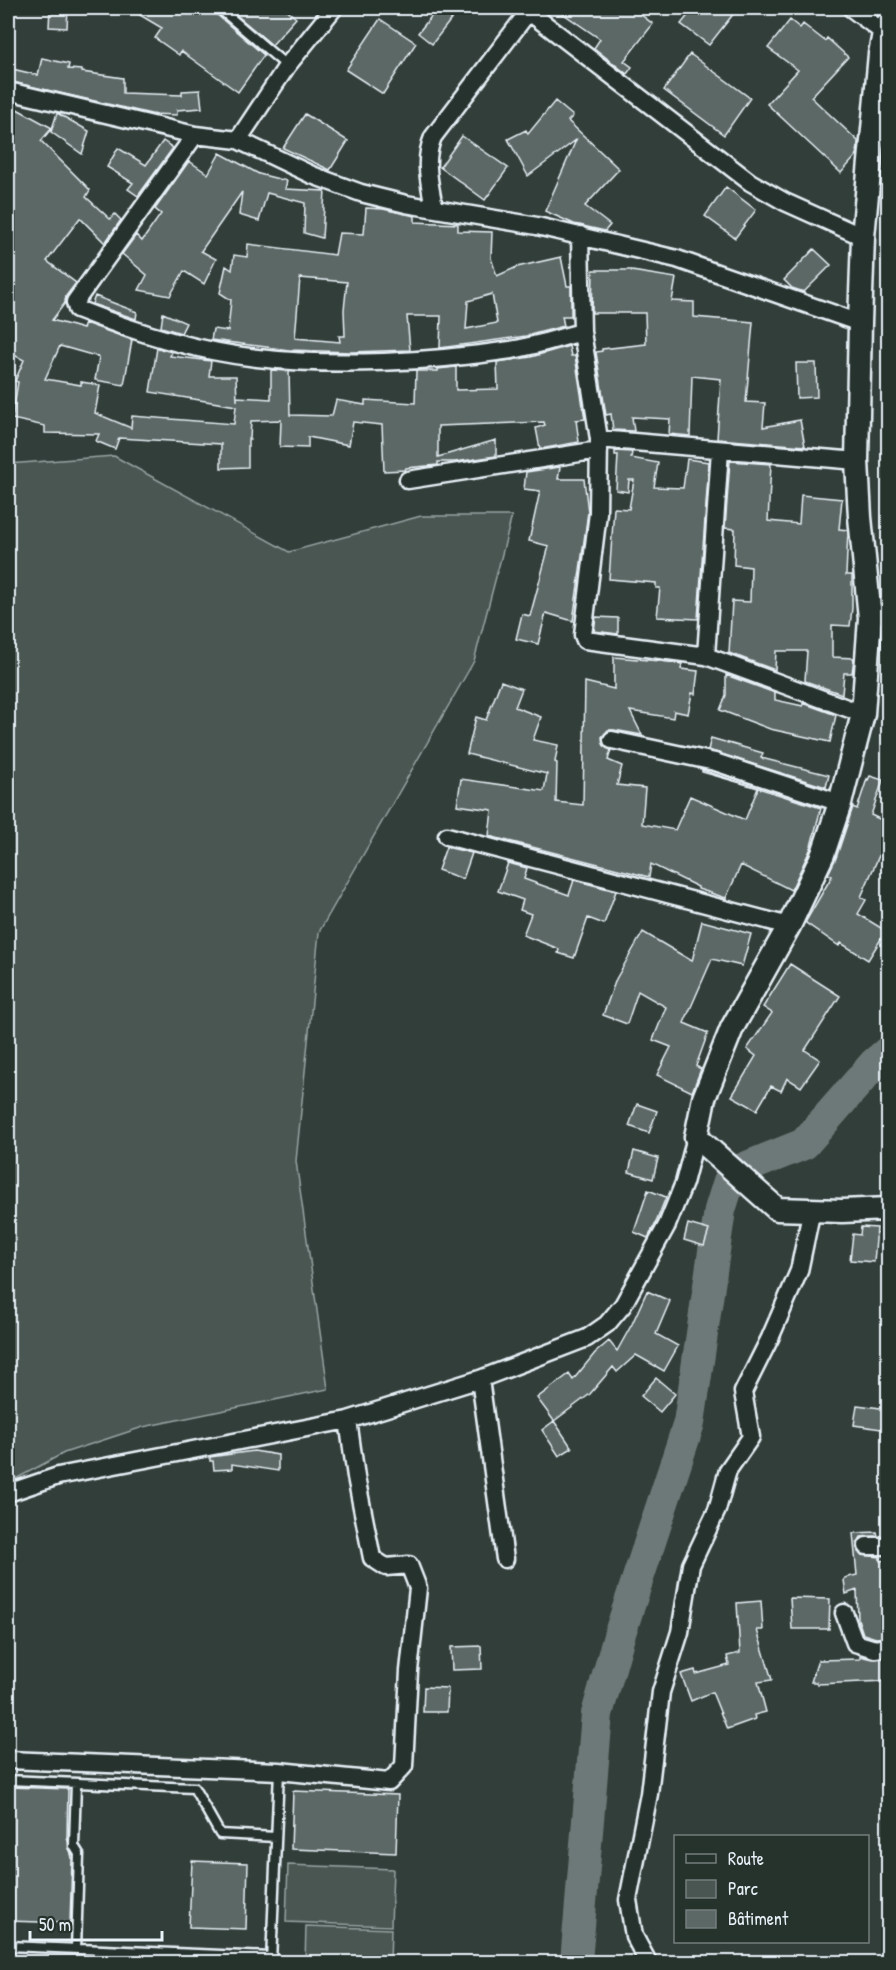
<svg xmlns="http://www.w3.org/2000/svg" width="896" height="1970" viewBox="0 0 896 1970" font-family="'Patrick Hand',sans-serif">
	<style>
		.green { fill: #495651; stroke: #98a4a4; stroke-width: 1.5 }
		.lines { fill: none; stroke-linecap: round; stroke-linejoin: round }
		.river { stroke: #6d7978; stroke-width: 32 }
		.building { fill: #5c6865; stroke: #e8f1f8; stroke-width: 1.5; fill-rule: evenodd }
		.lane-casing { stroke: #e8f1f8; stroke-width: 13 }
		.street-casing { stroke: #e8f1f8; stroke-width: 21 }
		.secondary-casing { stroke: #e8f1f8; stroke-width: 27 }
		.lane { stroke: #26332d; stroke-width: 8 }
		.street { stroke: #26332d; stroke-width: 16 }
		.secondary { stroke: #26332d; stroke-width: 22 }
	</style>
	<rect width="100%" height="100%" fill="#323e39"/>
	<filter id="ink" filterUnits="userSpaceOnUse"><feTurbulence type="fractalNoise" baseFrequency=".0167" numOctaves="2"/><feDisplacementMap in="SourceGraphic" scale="12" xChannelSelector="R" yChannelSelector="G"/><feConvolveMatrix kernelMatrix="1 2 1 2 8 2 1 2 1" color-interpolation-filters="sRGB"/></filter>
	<g filter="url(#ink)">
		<!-- green -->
		<path class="green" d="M114,456L289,552L421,516H512L474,661L319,932L296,1161L328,1389L143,1427L64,1453L8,1483V832L13,819L8,752V464Z
			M288,1865L393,1869L391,1926L286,1922Z
			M306,1926L391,1929L390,1962H305Z"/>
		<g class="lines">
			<!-- river -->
			<path class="river" d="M576,1962L597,1714L619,1636L689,1423L720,1210L729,1181L742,1169L804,1144L874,1064L888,1052"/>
		</g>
		<!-- building -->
		<path class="building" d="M50,8H68L67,28L49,27Z
			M128,8H213L215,13L264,55L238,92L181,51L179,55L155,38L162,28Z
			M228,8H284L296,18L272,45Z
			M438,8H460L432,44L418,33Z
			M555,8H632L653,24L624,61L632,67L627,74L594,48L600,39Z
			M694,8H738L709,45L681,24Z
			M380,19L416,43L383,94L346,70Z
			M790,20L800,28L803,24L825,41L827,38L848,57L811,97L858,141L857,155L841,173L767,104L798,70L768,48Z
			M690,54L750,98L724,135L664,90Z
			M42,58L69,64L68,69L82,70V72L123,78V93L182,95V91L200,90L202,108L177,110V115L151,114L8,81V68L38,75Z
			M555,101L573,116L568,121L619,169L585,206L610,225L605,231L574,224L545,211L576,140L528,176L508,139L526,130L528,134Z
			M8,104L52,128L41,141L90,190L86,197L110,219L115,214L121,220L105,243L80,218L47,261L76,283L66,296L65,303L52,320L83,329L85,323L132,340L124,385L95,380L99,357L60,346L45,379L81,385V382L100,385L95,413L131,428L132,416L234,424L236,406L150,392L157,348L172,352L170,356L211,361L209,376H236L237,401V397L271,399V370L289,371L290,415L332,416L336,400L365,405V400L415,403L416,371H438V369L456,367V390L498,389L497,362L531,357L569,346L571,356H575L585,419L576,420L579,442L540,449L536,428L545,425L544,422L438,426V457L496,440V456L455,462H438V465L406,468L405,470L384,471L382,425L353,422L349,445L308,437V448L280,447L281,420L251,421L250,439H248V467L221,468V444L119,438L115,449L96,441L99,434L45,433V426L12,419L18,382L15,381L24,360L8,352V152L15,141L8,137Z
			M57,113L89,131L82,154L51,132Z
			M305,114L348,141L330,170L283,148Z
			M462,136L508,168L485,200L440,167Z
			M163,141L173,148L138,196L128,189L133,183L107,167L118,148L146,165Z
			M220,153L259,174L287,181L285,189L325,191L322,238L304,233L305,203L267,193L259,221L239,215L242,192L201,251L216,259L204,284L184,271L170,296L139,290L147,275L122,254L136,235L142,241L161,214L155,209L189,161L208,174Z
			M726,187L756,210L735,238L705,216Z
			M366,208L383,209L415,216V222L458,224V231L492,232L491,258L497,276L517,267L561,257L567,286H571V316H562L564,326L526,336L440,348L441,316H407L410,350L352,352L289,350L211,340L213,329L228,331L231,300L220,293L226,266L232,270L234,255L247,257L248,244L335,255L339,233L364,234ZM300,278L347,282L344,310L345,336H339L340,342L295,338ZM492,294L497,323L466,329L468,301Z
			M814,249L831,265L804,292L792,288L784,280Z
			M593,270H632V271L676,278L672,301L694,302V317L753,322L746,402L765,403L763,427L800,420L805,446L717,439L721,379L692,376L690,436L669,434L670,419L632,417L634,431L613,430L611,414L606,415L596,352L602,351V349L646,344L645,313H592Z
			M95,296L137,312L136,319L92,304Z
			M163,313L186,323L181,333L161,327Z
			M796,363H816L817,397L797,398Z
			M615,451L632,452L631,458L658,463L654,487L683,488L687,459L709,462L698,619L657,617L660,588H656V583L609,579L614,508L629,509L634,480H629L628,492L616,490L618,455H615Z
			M730,461L771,464L768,521L799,524L801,495L842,499L839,529L848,530L846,575H852V608L850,626L832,625V657L854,658L852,673H844L842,694L805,681L807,651H776L775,670L729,653L732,601L750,602L751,567L734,565L735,529L725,528Z
			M560,467L558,479H584L588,512L573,621L546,613L538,644L516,639L522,614L530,616L549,546L529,541L540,491L524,489L526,472Z
			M596,617L618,618V634L594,631Z
			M614,657L660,661L682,664L681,669L698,671L695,694L692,693L688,714L674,711L673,718L630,711L642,735L614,730H608L602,737L605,747L611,750L608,760L622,766L617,785L645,788L642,824L675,830L690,796L745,820L758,788L702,772V770L821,808L810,850L791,890L741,865L726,898L698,889V887L651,864L649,877L489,836L492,810L457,805L461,779L544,791L547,774L467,754L476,717L486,720L501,681L522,689L515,707L541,717L533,740L558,745L555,762L557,763L556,802L583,805L585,682L614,689Z
			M726,675L775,693V700L803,706V703L836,715L830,742L770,729L720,710L726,695Z
			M711,738L763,753L761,758L829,775L826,787L708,750Z
			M870,776L883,780L871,815L888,823V835L861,897L866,900L858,914L886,931L868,960L841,943L839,946L806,923V921L832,876L828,874L836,858L853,807L857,809L867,779L868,780Z
			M446,847L472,853L463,879L438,870Z
			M508,863L527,868L524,879L569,895L574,880L616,891L604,924L588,918L574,958L558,953L559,949L523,935L531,914L520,910L523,900L498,891Z
			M702,921L751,934L742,966L712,959L684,1023L708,1033L696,1066L701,1069L692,1092L657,1075L671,1047L653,1040L666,1007L638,991L627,1024L603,1015L616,979L643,932L692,961Z
			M790,964L840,996L805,1050L820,1060L801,1087L787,1078L781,1091L771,1086L757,1110L732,1096L756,1056L747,1049L772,1013L763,1007Z
			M637,1104L657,1111L649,1133L629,1126Z
			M634,1151L658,1158L653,1179L629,1172Z
			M648,1190L666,1197L657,1220L648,1238L634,1232Z
			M688,1224L709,1230L704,1246L684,1240Z
			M861,1227L877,1228L874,1262L850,1260L853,1234L860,1235Z
			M647,1291L670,1301L656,1334L678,1346L664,1371L636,1355L617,1372L613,1367L590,1394L554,1421L537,1398L569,1374L573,1380L595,1353L609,1341L617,1351L632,1324Z
			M656,1378L675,1394L660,1412L641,1396Z
			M857,1405L888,1409V1430L854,1425Z
			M554,1421L572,1448L559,1456L542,1430Z
			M254,1451L278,1455V1471L232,1464V1469L214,1470L213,1461H210V1457Z
			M877,1532L878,1536L861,1537L857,1545L858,1552L862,1555L880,1557V1561L887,1560L888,1587H882L885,1637L876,1638L863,1634L858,1619L857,1590L846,1594L844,1580L845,1578L857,1575L853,1533Z
			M790,1598L830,1599L829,1629H792Z
			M761,1601L763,1630H757L772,1680L758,1682L766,1712L754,1715L755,1719L727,1729L712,1692L691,1701L681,1674L695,1670L696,1674L729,1665L727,1656L740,1653L737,1603Z
			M481,1646L482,1669L452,1670L451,1647Z
			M860,1656L872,1659L886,1658V1681L817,1684L816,1682H811L818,1660L860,1659Z
			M424,1687L448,1688L447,1712H423Z
			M9,1787L68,1789L67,1837L72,1858L70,1923L8,1921Z
			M293,1791L398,1795L396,1853L291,1849Z
			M192,1861L248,1863L246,1929L189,1927Z"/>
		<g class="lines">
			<defs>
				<path id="lane" d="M219,8L287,66
					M8,1780L194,1788L220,1834L276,1837
					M76,1783L74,1846L79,1854L76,1949
					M8,1946L271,1957
					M271,1962L279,1771"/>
				<path id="street" d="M524,8L750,182L785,202L863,237
					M851,8L884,33
					M8,91L195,135L238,140L312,175L361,193L406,204L537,226L677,259L860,323
					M195,135L75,302L77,309C135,332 194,351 257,358C338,367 430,362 511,350C535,346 558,338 582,332
					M238,140L287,66L334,8
					M434,208C430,184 423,161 433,137L529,11
					M580,235L582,332L599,439L598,513L583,635L585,640L706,656L863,714
					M599,439L857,461
					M408,480L599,450
					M870,618L888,611
					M706,656L720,450
					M612,740L715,762L840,803
					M447,836L789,926
					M480,1379L505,1559
					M8,1493L58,1476L348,1420L480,1379L587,1338L607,1324L623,1305L667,1225L684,1183L696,1137
					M867,1546H888
					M844,1613L855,1643L875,1649L888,1647
					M8,1760L279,1771L389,1782L404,1766L409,1671L418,1588L409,1565L386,1567L372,1558L356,1477L348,1420
					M648,1962L634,1936L628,1900L649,1794L661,1692L680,1632L691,1565L717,1510L728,1470L751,1437L743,1392L770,1338L799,1271L812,1209"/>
				<path id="secondary" d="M888,23L884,33L880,54L863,237L860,323L857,461L860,517L870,618L863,714L840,803L823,854L789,926L732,1028L704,1098L696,1137L777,1209L842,1211L888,1209"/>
			</defs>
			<!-- lane casing -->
			<use href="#lane" class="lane-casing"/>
			<!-- street casing -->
			<use href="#street" class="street-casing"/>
			<!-- secondary casing -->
			<use href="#secondary" class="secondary-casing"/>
			<!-- lane -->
			<use href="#lane" class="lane"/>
			<!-- street -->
			<use href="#street" class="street"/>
			<!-- secondary -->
			<use href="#secondary" class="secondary"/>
		</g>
	</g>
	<!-- margin -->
	<rect width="896" height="1970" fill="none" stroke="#26332d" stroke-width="30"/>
	<rect x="15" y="15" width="866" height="1940" fill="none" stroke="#e8f1f8" stroke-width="2" filter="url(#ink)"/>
	<!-- legend -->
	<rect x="674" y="1835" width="195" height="108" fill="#26332d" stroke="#747f7e" stroke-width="1.5"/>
	<rect x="686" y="1854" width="30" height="9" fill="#26332d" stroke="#747f7e" stroke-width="1.5"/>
	<text x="728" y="1865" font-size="18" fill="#e8f1f8">Route</text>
	<rect x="686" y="1880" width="30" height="18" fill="#495651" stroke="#747f7e" stroke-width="1.5"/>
	<text x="728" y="1895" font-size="18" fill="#e8f1f8">Parc</text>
	<rect x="686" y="1910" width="30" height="18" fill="#5c6865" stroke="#747f7e" stroke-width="1.5"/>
	<text x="728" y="1925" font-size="18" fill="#e8f1f8">Bâtiment</text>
	<!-- scale -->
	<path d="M30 1931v9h132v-9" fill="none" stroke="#e8f1f8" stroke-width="3"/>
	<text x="39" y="1931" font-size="18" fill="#e8f1f8" stroke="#26332d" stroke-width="4.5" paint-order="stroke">50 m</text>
</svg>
